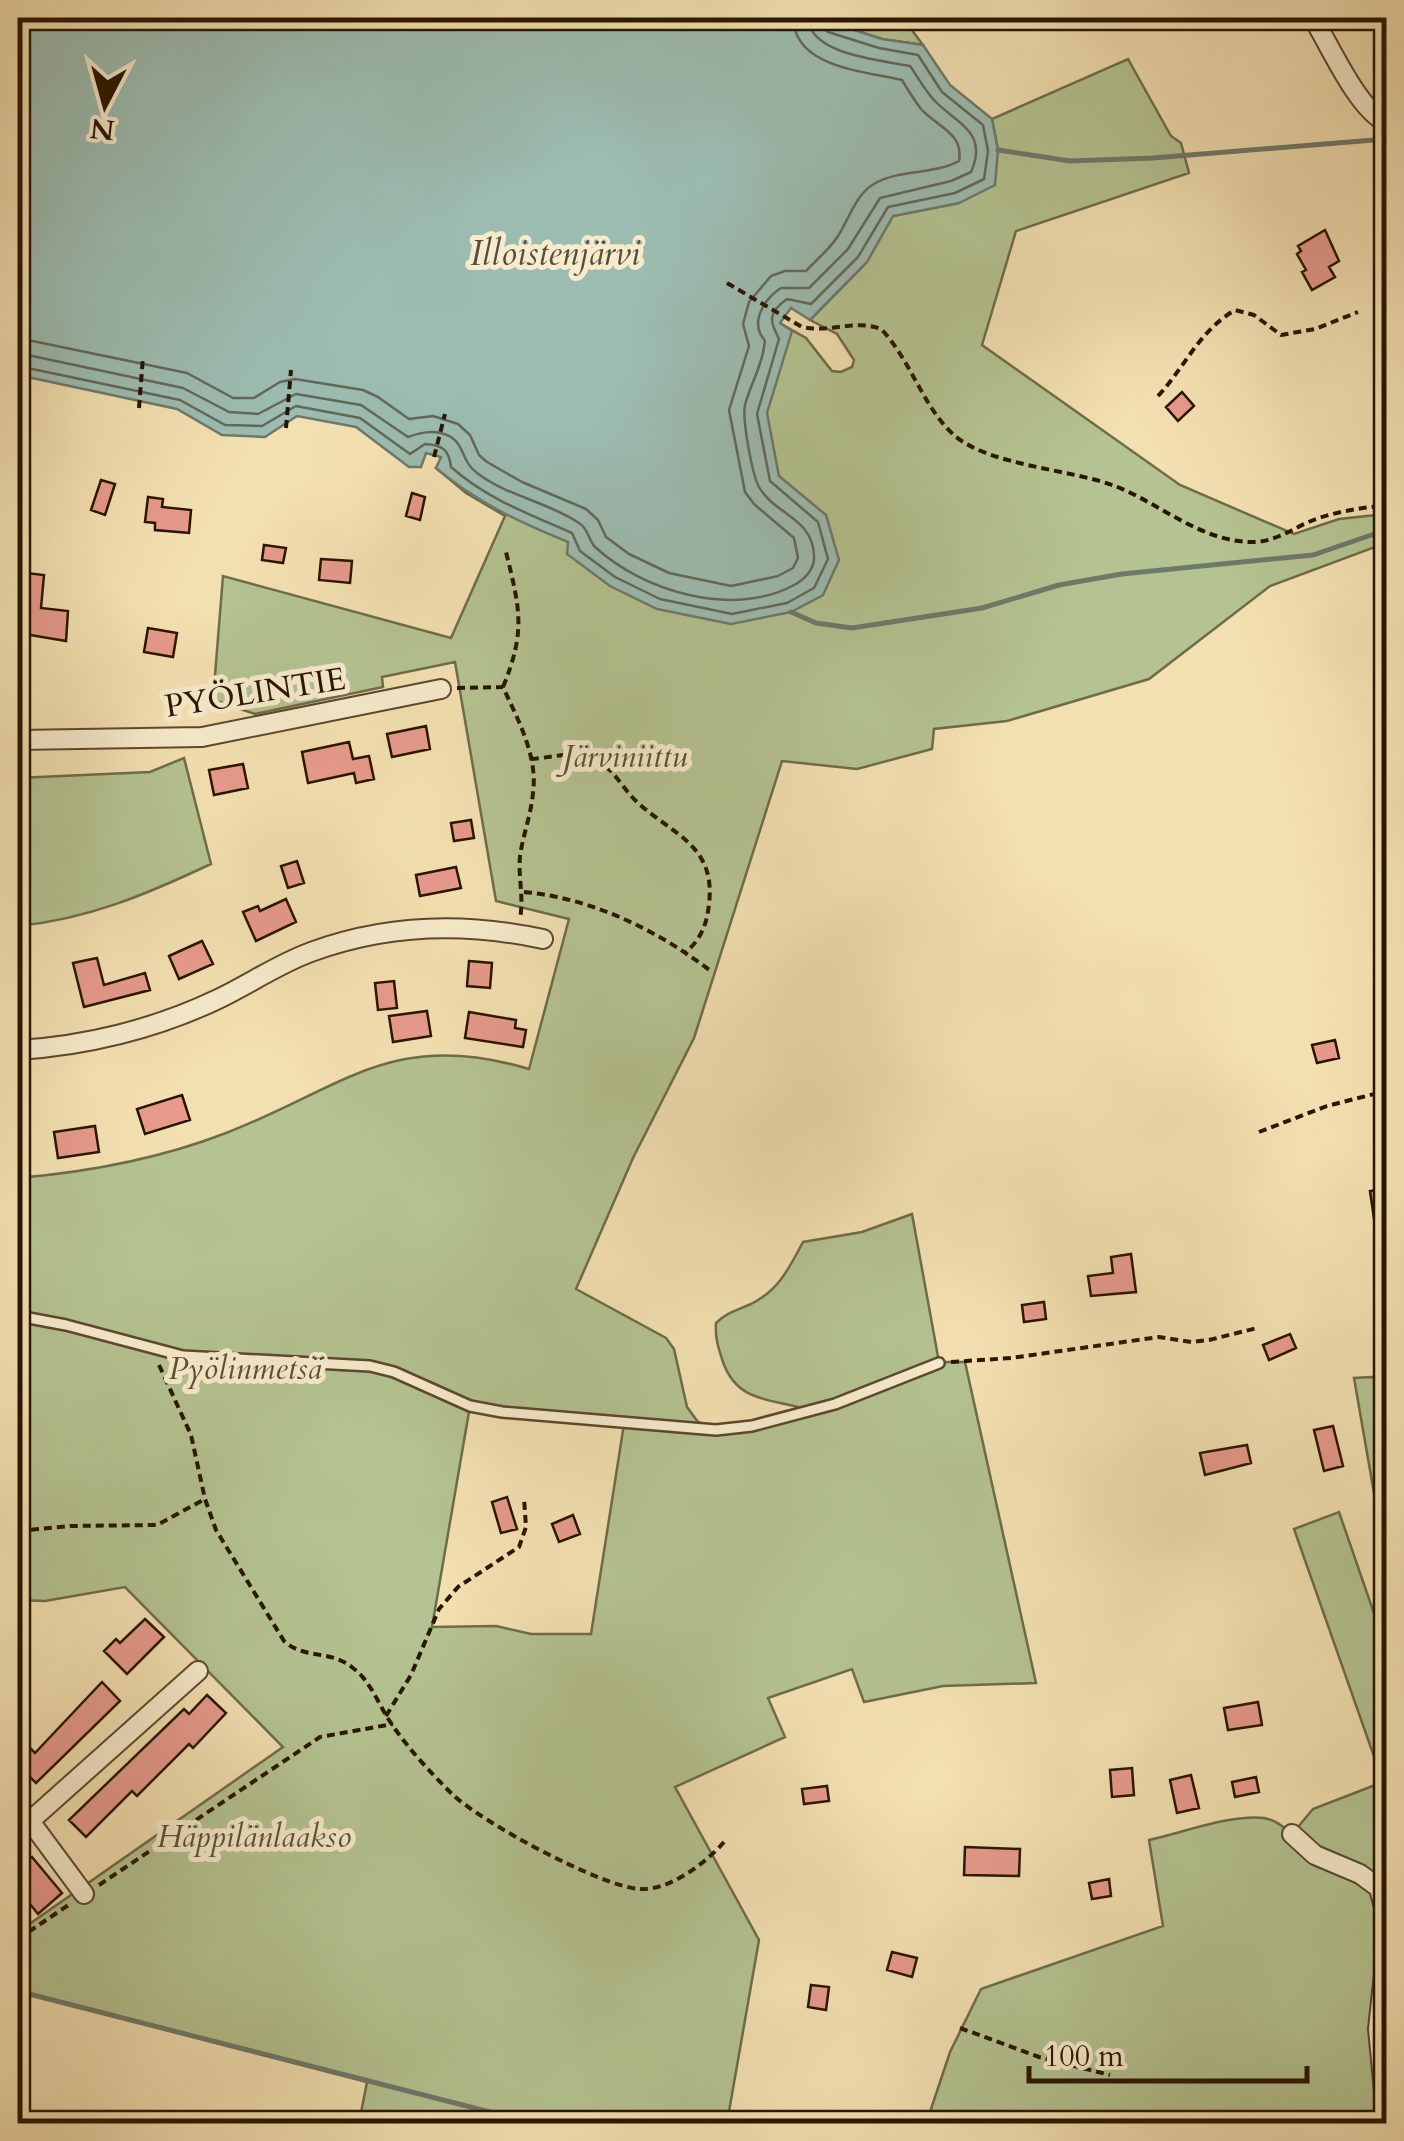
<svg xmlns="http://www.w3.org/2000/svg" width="1404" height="2141" viewBox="0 0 1404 2141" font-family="Cardo,serif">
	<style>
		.green { fill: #b4c391; stroke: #6e6c49; stroke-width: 2.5; fill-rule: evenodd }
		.water { fill: #9cbcb1; stroke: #6e796b; stroke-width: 2.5 }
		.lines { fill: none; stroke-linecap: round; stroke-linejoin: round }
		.shore { stroke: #626859; stroke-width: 2.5 }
		.stream { stroke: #6e796b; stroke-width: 5 }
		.building { fill: #e79a8c; stroke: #281501; stroke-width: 2.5 }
		.service-casing { stroke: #5b482d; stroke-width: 14 }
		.minor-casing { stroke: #5b482d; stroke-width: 22 }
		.path { stroke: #281501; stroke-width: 4; stroke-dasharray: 8 5; stroke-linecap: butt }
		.service { stroke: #f7ebcc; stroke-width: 9 }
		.minor { stroke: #f7ebcc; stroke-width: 18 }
		.labels { text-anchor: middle; stroke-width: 10; stroke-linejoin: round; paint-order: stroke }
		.street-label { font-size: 32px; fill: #281501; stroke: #f7ebcc }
		.park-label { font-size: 32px; font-style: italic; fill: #595233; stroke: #f7ebcc }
		.water-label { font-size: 35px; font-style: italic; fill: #514f3f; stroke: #f7ebcc }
	</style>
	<rect width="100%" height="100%" fill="#f3e0b1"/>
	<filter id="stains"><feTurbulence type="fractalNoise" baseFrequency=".002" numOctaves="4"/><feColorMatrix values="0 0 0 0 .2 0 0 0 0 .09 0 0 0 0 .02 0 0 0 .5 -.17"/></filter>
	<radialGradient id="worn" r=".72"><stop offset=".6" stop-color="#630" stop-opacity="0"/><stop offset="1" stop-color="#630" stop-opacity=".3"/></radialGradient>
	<!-- green -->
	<path class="green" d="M817,18H903L923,45L882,39Z
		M1128,59L1171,136L1181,143L1189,173L1016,231L982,345L1180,485L1294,534L1339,519L1386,514V543L1270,586L1149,679L1007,721L934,729L932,749L857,769L782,761L694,1038L633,1158L576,1289L666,1338L674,1349L687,1407L698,1422L716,1430L808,1410C772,1398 738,1404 723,1362C718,1347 715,1338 716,1323C727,1312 738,1310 751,1304C779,1290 789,1268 803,1242L862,1232L912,1214L939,1362H965L1036,1683L943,1686L864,1702L852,1669L768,1698L785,1737L675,1787L759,1940L727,2123H359L367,2082L29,1994L18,2017V1932L283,1747L125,1587L45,1601L18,1600V1178C88,1172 159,1159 226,1133C343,1088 392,1028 529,1069L569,919L496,901L455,662L382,677L383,687L255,714L213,700L223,576L451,638L505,516L466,493L436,468L742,302L806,338L832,371L841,372L852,367L854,360L837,334L810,320L866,263L893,216L959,203L998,150L992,119ZM470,1406L624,1424L591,1634H531L496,1626L432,1627Z
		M184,758L211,864C147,894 89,919 18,926V778L150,772Z
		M1372,1377L1386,1382V1495L1375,1499L1354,1378Z
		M1339,1512L1386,1648V2123L926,2124L950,2052L981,1989L1163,1926L1149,1840C1181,1833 1231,1814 1264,1818C1276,1820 1283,1827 1292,1834L1313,1809L1383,1782L1294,1529Z"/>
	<!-- water -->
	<path class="water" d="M18,18H817L882,39L923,45L950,85L992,119L998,150L995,185L959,203L893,216L867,262L810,320L791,308L780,323L792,331L767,413L779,476L826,515L839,560L823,595L791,612L731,624L657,609L610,586L567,554L568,542C519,522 476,502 436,468L441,457L426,453L421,467H409L356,427L297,416L265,437L222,435L177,409L18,375Z"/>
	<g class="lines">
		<!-- shore -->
		<path class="shore" d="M18,338L187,373L233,398H254L280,382L295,379L363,390L378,397L409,419L433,416L458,424L470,435L479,455L487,462L522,482L586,509L598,520L606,537L629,554L669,573L731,586L778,576L793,568L798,558L794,538L754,504L745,492L729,410L749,346L743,324L749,302L771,276L785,271H806C816,260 830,249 838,236C849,219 856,194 874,184C899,169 933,175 959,161C964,133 937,127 921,109C914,100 908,90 902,80C864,71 795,68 793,18
			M18,353L183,388L229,412L258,414L296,394L361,405L408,437C422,432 436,429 451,437C465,446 461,461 477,473C507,496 548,502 579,523C589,529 588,540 595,547C644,592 734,618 794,585C804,580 815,569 814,556C813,518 775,515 759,487C752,474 742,419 745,405C750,385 762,366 764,347C766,337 764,342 760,333C753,316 767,297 781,288H809L848,249L880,198L951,181L971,172C989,131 956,124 934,100C925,91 918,77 910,66C881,60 810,55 808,18
			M18,366L180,400L225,425L262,426L296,406L360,418L410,454L425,444C444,445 449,451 451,467C487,499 529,514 572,533L580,551L615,577L660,599L732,614L787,603L814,588L828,559L818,522L770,481L757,414L779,339C770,322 767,313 787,299L811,304L858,257L888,207L955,193L984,179L988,151L983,125L942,92L918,55L879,48L828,32L822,26L821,18"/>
		<!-- stream -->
		<path class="stream" d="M998,150L1070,161L1153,158L1386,139
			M791,612L816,623L852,628L982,608L1059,585L1122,574L1313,555L1386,530
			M18,2017L29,1994L537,2124"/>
	</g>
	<!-- building -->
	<path class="building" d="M1325,230L1339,261L1329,267L1335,277L1312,290L1302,272L1306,270L1297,254L1301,251L1298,246Z
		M1182,392L1194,406L1178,421L1166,407Z
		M101,480L115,484L105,515L91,510Z
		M412,493L425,497L420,520L406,516Z
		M148,497L163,499L162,507L191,510L189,533L155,530V523L145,522Z
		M264,545L286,548L283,563L262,560Z
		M321,559L352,561L350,583L319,580Z
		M26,573L44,575L41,608L68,611L66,641L18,633V609L23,610Z
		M148,628L177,633L173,657L144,652Z
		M426,726L430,749L392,757L387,734Z
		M349,742L353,759L369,756L374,779L356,783L354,773L308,783L302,752Z
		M243,764L248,788L214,795L209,770Z
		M471,820L474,838L454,841L451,823Z
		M297,861L304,883L288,888L281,866Z
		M456,867L461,888L420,896L416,875Z
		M286,899L296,922L256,941L243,912L258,906L260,911Z
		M202,941L213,964L179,979L169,956Z
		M97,958L104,985L145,973L150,990L84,1007L73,963Z
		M469,961L492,963L490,988L467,986Z
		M394,981L397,1008L378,1010L375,983Z
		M427,1011L431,1036L393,1042L389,1016Z
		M469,1012L516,1020L515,1028L526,1030L523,1047L465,1038Z
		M1335,1040L1339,1058L1317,1063L1312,1045Z
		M182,1095L190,1120L145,1134L137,1109Z
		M95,1126L99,1152L58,1158L54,1132Z
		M1385,1189L1386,1246H1378L1370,1191Z
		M1131,1254L1136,1292L1091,1296L1088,1276L1113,1273L1111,1257Z
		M1044,1302L1046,1319L1024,1322L1022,1305Z
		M1290,1334L1296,1348L1269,1360L1263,1345Z
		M1333,1426L1343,1466L1324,1471L1314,1430Z
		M1247,1445L1251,1463L1205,1475L1200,1453Z
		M507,1497L517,1529L501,1533L492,1502Z
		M573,1515L580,1534L559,1542L552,1524Z
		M145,1619L164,1637L127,1674L104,1651L116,1639L120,1643Z
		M102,1682L120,1701L36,1783L18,1765V1752L26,1744L35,1753Z
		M207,1695L226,1713L193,1748L189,1744L137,1796L132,1791L86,1837L69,1820L184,1709L189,1714Z
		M1258,1702L1262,1725L1228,1730L1224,1708Z
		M1132,1768L1134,1795L1112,1797L1110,1770Z
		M1191,1775L1199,1808L1177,1813L1170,1780Z
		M1256,1777L1259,1792L1235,1797L1232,1782Z
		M827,1786L829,1801L804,1804L802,1789Z
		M965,1847L1020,1849L1019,1876L964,1875Z
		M32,1857L62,1893L38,1914L18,1889V1868Z
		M1109,1879L1111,1896L1092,1899L1089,1883Z
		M892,1952L917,1958L912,1977L887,1970Z
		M811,1985L829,1987L826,2010L808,2007Z"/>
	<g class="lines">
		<defs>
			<path id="service" d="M18,1316L66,1325L183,1356L370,1366L394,1372L470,1406L502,1412L716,1430L752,1426L835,1404L939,1363"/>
			<path id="minor" d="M1313,18C1329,44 1358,110 1386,122
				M18,740L202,737L441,689
				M18,1050C85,1046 155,1029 216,1000C248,985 278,964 311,952C387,924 464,922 543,939
				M18,1810L30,1821L84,1894
				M30,1821L198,1671
				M1292,1834L1315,1855L1360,1874L1379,1888L1386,1915
				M1386,1956L1378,2029L1386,2112"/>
		</defs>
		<!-- service casing -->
		<use href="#service" class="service-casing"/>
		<!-- minor casing -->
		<use href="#minor" class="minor-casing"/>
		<!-- path -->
		<path class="path" d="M727,283L802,327C830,333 855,319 881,329C911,360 923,408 955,436C991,466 1070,469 1115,486C1161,504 1202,543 1255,542C1279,541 1297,525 1319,518C1340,511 1364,507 1386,506
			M1158,396C1185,367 1199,331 1235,310L1254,315L1281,335L1315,329L1358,312
			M139,408L143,357
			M286,428L291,370
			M434,457L445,414
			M503,687C526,631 520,609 506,552
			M457,688L503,687C518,720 538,756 533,793C531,815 523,835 520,856C518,878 524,895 520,919
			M531,759C548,758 570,752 586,756C610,761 621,787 637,802C673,835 716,845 709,904C707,924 701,939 686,952
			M524,892C592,898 659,931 712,972
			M1259,1132L1327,1106L1386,1091
			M951,1362L1011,1358L1159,1337L1191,1342L1209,1340L1257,1328
			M159,1365L191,1435L205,1499L216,1530L284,1641C305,1660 330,1649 353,1668C369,1680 377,1700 387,1717C404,1744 429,1771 451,1793C479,1821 601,1887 640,1889C669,1891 706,1863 724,1842
			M18,1531L71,1526L157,1525L205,1499
			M386,1716L411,1675L439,1609L458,1587L519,1547L526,1527L524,1498
			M99,1885L320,1737L393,1724
			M18,1939L70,1904
			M960,2028L1039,2057L1110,2075"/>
		<!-- service -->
		<use href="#service" class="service"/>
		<!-- minor -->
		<use href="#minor" class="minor"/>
	</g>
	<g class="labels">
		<!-- street labels -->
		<g class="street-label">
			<text transform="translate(255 692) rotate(-9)" y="11">PYÖLINTIE</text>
		</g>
		<!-- park labels -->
		<g class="park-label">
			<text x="625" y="767">Järviniittu</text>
			<text x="245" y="1379">Pyölinmetsä</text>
			<text x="254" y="1847">Häppilänlaakso</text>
		</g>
		<!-- water labels -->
		<g class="water-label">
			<text x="555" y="265">Illoistenjärvi</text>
		</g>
	</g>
	<!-- margin -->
	<rect width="1404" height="2141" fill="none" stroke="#f3e0b1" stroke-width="60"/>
	<rect x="20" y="20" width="1364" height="2101" fill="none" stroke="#281501" stroke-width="5"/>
	<rect x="30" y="30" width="1344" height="2081" fill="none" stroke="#281501" stroke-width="2.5"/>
	<!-- north arrow -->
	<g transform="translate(105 105) rotate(186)" stroke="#f7ebcc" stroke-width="8" paint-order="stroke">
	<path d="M0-8L18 38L0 25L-18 38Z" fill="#281501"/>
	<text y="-15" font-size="28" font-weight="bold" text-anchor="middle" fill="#281501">N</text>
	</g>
	<!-- scale -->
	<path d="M1029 2066v15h278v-15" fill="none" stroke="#281501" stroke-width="5"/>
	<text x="1044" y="2066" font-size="30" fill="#281501" stroke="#f7ebcc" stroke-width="8" paint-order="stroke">100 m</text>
	<rect width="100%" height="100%" filter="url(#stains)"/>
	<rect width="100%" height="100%" fill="url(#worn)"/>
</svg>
